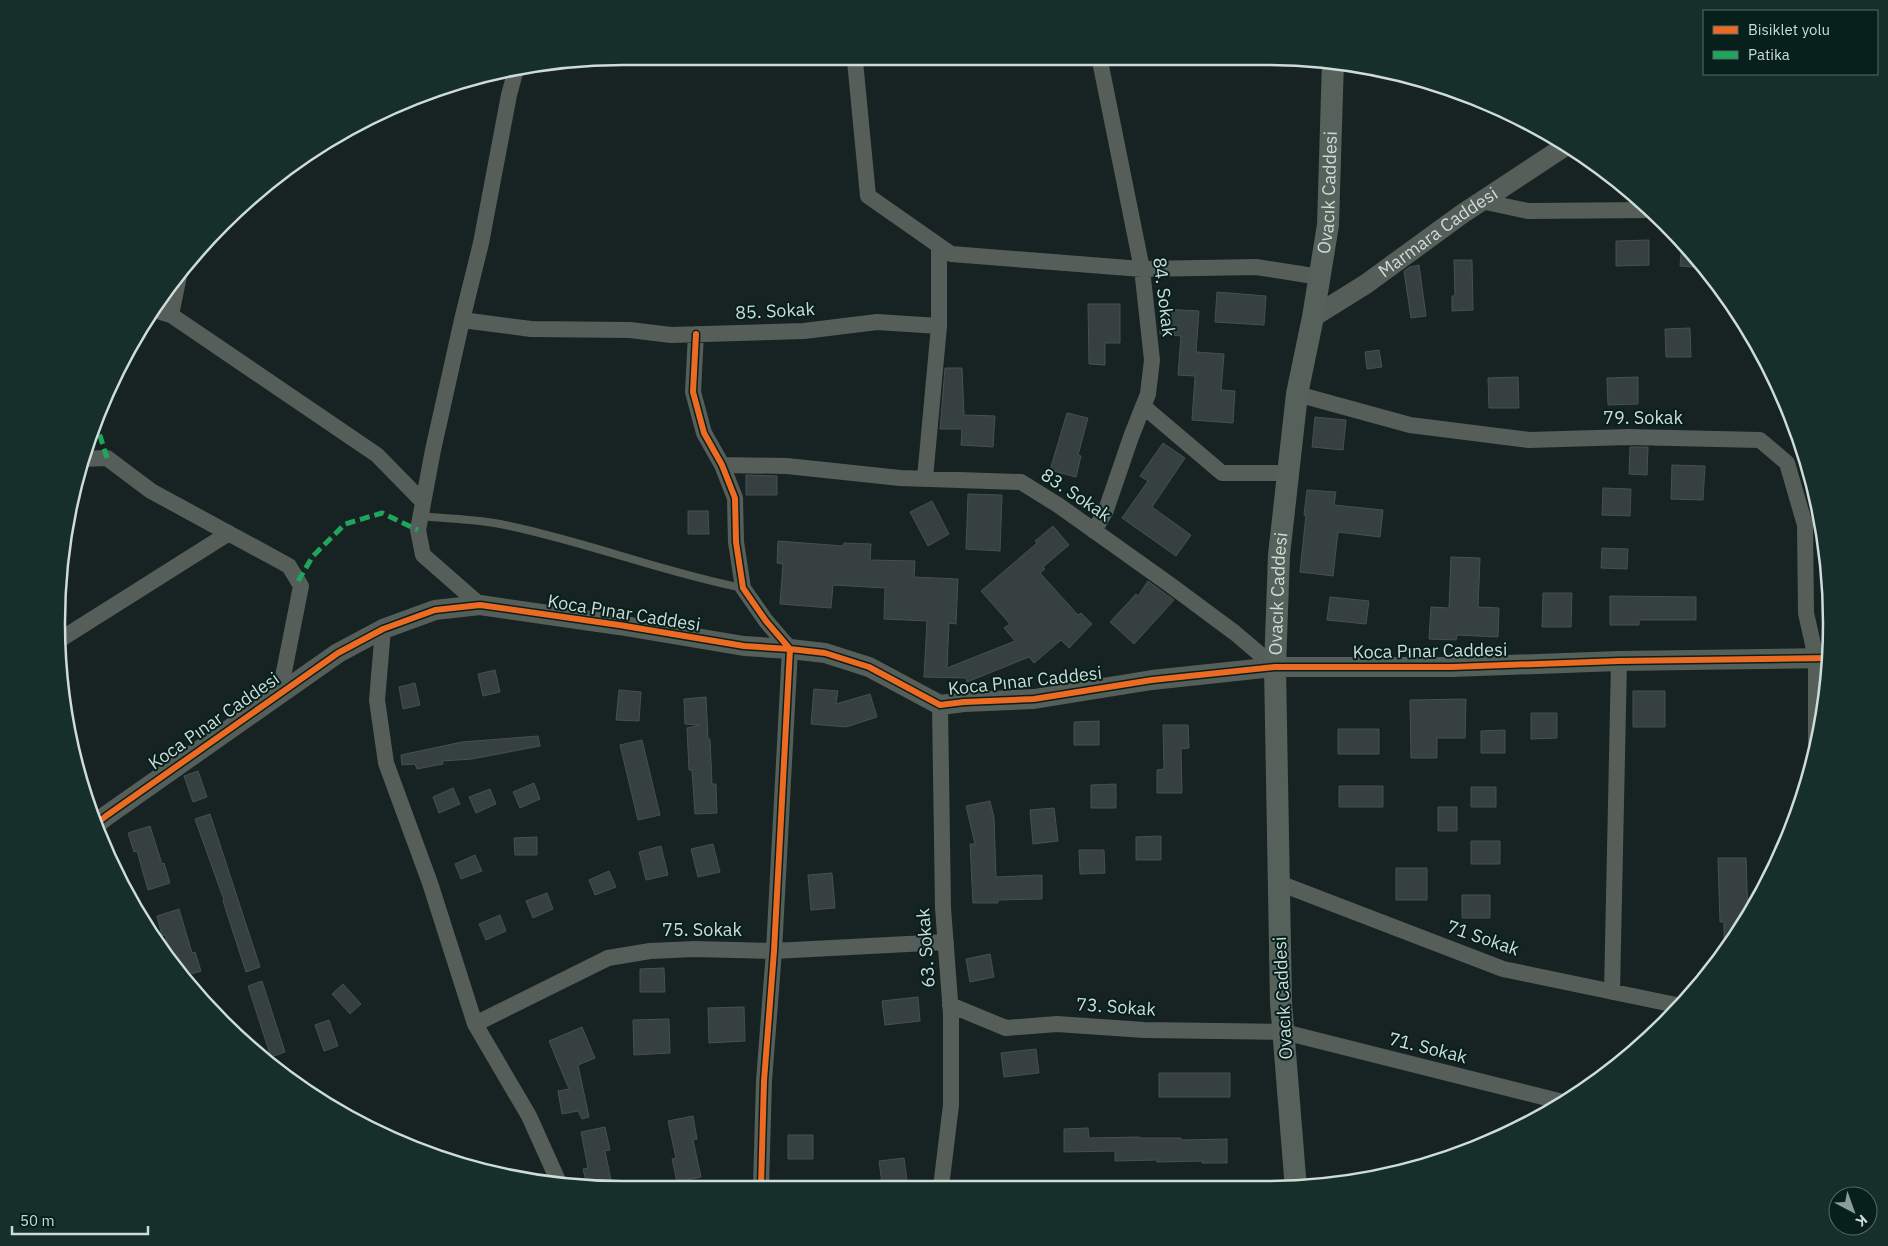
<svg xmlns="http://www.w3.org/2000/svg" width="1888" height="1246" viewBox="0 0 1888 1246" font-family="'IBM Plex Sans',sans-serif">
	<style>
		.building { fill: #364041; stroke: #455050 }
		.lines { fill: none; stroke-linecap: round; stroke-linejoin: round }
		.service { stroke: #555e58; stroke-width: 8 }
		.minor { stroke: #555e58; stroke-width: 16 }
		.tertiary { stroke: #555e58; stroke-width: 20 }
		.secondary { stroke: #55615a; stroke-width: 22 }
		.quiet { stroke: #20a55d; stroke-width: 5; stroke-dasharray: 10 5; stroke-linecap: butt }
		.cycleway-casing { stroke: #07201c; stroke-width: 9 }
		.cycleway { stroke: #ed6a23; stroke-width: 6 }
		.labels { text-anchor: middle; stroke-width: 4; stroke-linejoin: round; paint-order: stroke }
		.street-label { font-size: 18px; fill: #cddcd9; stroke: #07201c }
		.rim { fill: none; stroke: #cddcd9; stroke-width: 2.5 }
	</style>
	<rect width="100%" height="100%" fill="#172322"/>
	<!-- building -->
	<path class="building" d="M1649,240V265L1616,266V241Z
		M1682,243L1705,268L1680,266Z
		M1454,260H1472L1473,310L1452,311V296H1455Z
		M1419,265L1426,316L1411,318L1404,271L1410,267Z
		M1217,292L1266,296L1264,325L1215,322Z
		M1088,304H1120V343H1105V365L1089,364Z
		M1162,309L1199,311L1196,352L1224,354L1221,390L1235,391L1233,423L1192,420L1195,376L1178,375L1181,336L1160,334Z
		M1690,328L1691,357H1666L1665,329Z
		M1379,350L1382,367L1367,369L1365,352Z
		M945,368H962L964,415L995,416L993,447L961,445L962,429H940Z
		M1518,377L1519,408H1489L1488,378Z
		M1638,377V404L1608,405L1607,378Z
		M1067,413L1088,418L1078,455L1081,456L1076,477L1050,470Z
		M1315,417L1346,420L1343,450L1312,447Z
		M1163,443L1185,458L1152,507L1191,535L1176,556L1122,518L1148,481L1140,476Z
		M1630,447H1648L1647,475L1629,474Z
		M1672,465L1705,466L1703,500L1671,499Z
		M746,475L777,476V495H746Z
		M1603,488L1631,489L1630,516L1602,515Z
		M1307,490L1336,492L1334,505L1383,510L1380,537L1338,532L1333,576L1300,572L1306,515H1304Z
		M968,494L1002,495L1000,551L966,549Z
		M932,501L949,534L928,546L910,512Z
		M688,511H708L709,534H688Z
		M1053,526L1069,545L1043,567L1045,569L1040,573L1078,615L1081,613L1092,624L1069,648L1061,640L1034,663L1029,657L967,682L966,678L924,677L927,621L884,619L885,588L833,585L831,608L780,604L783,564L777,563L778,541L843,546L844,543L871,544L870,560L915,561L914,577L958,579L956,624L949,623L947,668L1015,641L1004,628L1010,624L981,591L1037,543L1035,541Z
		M1602,548L1628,549L1627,569L1601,568Z
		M1451,557L1480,558L1478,607L1499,608L1498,637L1457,635L1456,640L1429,639L1431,607L1449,608Z
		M1148,581L1174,600L1134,644L1110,622L1136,594L1138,596Z
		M1543,593H1572L1571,627H1542Z
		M1610,596L1696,597V620H1639V625H1610Z
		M1330,597L1369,601L1366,624L1327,620Z
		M495,670L500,692L483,696L478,674Z
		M415,683L420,705L403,709L399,687Z
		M814,689L838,691L836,704L870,694L877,717L846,727L811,724Z
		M619,690L641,692L639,721L616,720Z
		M1633,691H1665V727H1633Z
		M706,697L708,739H710L712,784H716L717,813L695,814L692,770H689L687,728L700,725L685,724L684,699Z
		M1466,699L1465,738H1437V758H1411L1410,700Z
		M1531,713H1557V738L1531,739Z
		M1099,721V745H1074V722Z
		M1163,725H1188L1189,748L1181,749L1182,793H1157V770L1164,769Z
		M1338,729H1379V754H1338Z
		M1505,730V753H1481V731Z
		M538,736L540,746L472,759L442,761L443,764L417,769L415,764L402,765L401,755L462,742Z
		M642,740L660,815L638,820L620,745Z
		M198,771L207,797L193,802L184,776Z
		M534,783L540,799L520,808L513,792Z
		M1116,784V808H1091V785Z
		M1339,786H1383V807H1339Z
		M1471,787H1496V807H1471Z
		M453,788L460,804L439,813L433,797Z
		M490,789L496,804L476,813L469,797Z
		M990,801L994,818L996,877L1042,875V899L998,900V903H973L970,844H975L966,806Z
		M1438,807H1457V831H1438Z
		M1054,808L1058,841L1033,844L1030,810Z
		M210,814L260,967L246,972L223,901L224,900L195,819Z
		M150,826L162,864L164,863L170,883L148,890L137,851L134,852L128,833Z
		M1161,836V860H1136V837Z
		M537,837V855H515L514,838Z
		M1471,841H1500V864H1471Z
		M713,844L720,872L698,877L691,849Z
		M661,846L668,875L646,880L639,852Z
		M1079,850H1104L1105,873L1080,874Z
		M475,855L482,871L461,879L455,864Z
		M1718,858H1746L1748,917L1724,951V922H1720Z
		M1396,868H1427V900H1396Z
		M609,871L616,887L595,895L589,880Z
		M832,873L835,908L811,910L808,875Z
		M547,893L553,909L533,918L526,901Z
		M1462,895H1490V918H1462Z
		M179,909L192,953L195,952L201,971L182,977L176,971L165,935L162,936L157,916Z
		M500,915L506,931L486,940L479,924Z
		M990,954L994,977L970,982L966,959Z
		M664,968L665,992H640V969Z
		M262,981L285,1052L271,1057L248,986Z
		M343,984L361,1004L350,1014L332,994Z
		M918,997L920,1021L885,1025L882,1001Z
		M744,1007L745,1041L709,1043L708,1008Z
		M669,1019L670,1053L634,1055L633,1020Z
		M329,1020L338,1046L324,1051L315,1025Z
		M582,1027L595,1058L578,1065L589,1117L582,1119L578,1111L562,1114L558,1091L569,1089L549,1041Z
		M1036,1049L1039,1073L1004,1077L1001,1053Z
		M1159,1073H1230V1097H1159Z
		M693,1116L697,1139L693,1140L701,1177L677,1182L672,1159L676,1158L668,1121Z
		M605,1127L610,1150L605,1151L612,1185H587L583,1169L588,1168L581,1132Z
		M1088,1128L1089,1138L1139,1137V1138H1181L1182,1140L1227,1139V1163H1202V1161L1157,1162V1160L1115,1161V1151L1064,1152V1129Z
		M788,1135H813V1159H788Z
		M904,1158L907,1181L882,1184L879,1161Z"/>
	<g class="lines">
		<!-- service -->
		<path class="service" d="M421,516C447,519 474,519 500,524C582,540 661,572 743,588"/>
		<!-- minor -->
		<path class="minor" d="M855,61L868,196L951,254L1142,269L1256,267L1320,277
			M1481,201L1528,211L1651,210
			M155,310L171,315L377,455L423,502
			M171,315L180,271
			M462,320L531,329L630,330L671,335L804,331L877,322L939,326L925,478
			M939,326V246
			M696,334L693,392L704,433L722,465L735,498L736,542L743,588L766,621L790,649L774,951L764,1081L761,1186
			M1297,394L1410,425L1529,440L1629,437L1760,440L1787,463L1805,525L1806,613L1816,658V742
			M1143,406L1222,473H1288
			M81,459L107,458L151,491L289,566L301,586L280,692
			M722,465L787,466L900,478L1021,482L1058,505L1169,584L1235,633L1275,667
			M1094,531L1106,510L1131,437L1148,394L1152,360L1142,269L1100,61
			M480,605L423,555L418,530L433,450L462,320L481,243L509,95L516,69
			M383,629L377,700L386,763L430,883L475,1024L529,1116L560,1185
			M61,639L229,533
			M940,705L943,908L951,1014V1105L941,1187
			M1279,883L1503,969L1681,1006
			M1612,992L1619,661
			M950,1005L1006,1028L1057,1024L1144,1030L1284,1032L1563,1102
			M475,1024L608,958L650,951L695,949L774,951L946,942"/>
		<!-- tertiary -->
		<g class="tertiary">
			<path id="s1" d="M1313,317L1366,284L1462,214L1564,147"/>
			<path d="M95,825L106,816L338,653L383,629L435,610L480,605L619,625L744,646L790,649L825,653L869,667L940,705L964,702L1034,699L1152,680L1275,667H1452L1619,661L1828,658"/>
		</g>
		<!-- secondary -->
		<path class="secondary" id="s2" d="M1296,1189L1281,1003L1275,667L1279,555L1297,394L1313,317L1328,225L1333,61"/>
		<!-- quiet -->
		<path class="quiet" d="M100,405L97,426L107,458
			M298,581L313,556L345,524L382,513L418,530"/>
		<defs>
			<path id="cycleway" d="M696,334L693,392L704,433L722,465L735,498L736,542L743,588L766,621L790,649L774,951L764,1081L761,1186
				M95,825L106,816L338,653L383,629L435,610L480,605L619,625L744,646L790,649L825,653L869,667L940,705L964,702L1034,699L1152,680L1275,667H1452L1619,661L1828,658"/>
		</defs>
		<!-- cycleway casing -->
		<use href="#cycleway" class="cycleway-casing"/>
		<!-- cycleway -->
		<use href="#cycleway" class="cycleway"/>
	</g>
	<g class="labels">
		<!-- street labels -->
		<g class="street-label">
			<text dy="6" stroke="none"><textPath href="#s2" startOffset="1001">Ovacık Caddesi</textPath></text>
			<text dy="6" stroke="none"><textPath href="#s1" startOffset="151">Marmara Caddesi</textPath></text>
			<text transform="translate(1164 297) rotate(83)" y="6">84. Sokak</text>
			<text transform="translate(775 311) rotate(-3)" y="6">85. Sokak</text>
			<text x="1643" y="424">79. Sokak</text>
			<text transform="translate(1076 495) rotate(34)" y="6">83. Sokak</text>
			<text dy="6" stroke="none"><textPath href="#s2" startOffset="596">Ovacık Caddesi</textPath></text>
			<text transform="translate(624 613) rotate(9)" y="6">Koca Pınar Caddesi</text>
			<text transform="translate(1430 651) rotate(-1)" y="6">Koca Pınar Caddesi</text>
			<text transform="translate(1025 681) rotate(-6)" y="6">Koca Pınar Caddesi</text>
			<text transform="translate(214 721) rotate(-35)" y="6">Koca Pınar Caddesi</text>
			<text x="702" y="936">75. Sokak</text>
			<text transform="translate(1483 938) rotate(19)" y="6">71 Sokak</text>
			<text transform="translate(926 948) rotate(-94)" y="6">63. Sokak</text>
			<text transform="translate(1283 998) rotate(-93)" y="6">Ovacık Caddesi</text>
			<text transform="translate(1116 1007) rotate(4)" y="6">73. Sokak</text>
			<text transform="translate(1428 1048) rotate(14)" y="6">71. Sokak</text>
		</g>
	</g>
	<!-- crop -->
	<path d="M0 0H1888V1246H0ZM623 65H1265A558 558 0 0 1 1823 623V623A558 558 0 0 1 1265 1181H623A558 558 0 0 1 65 623V623A558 558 0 0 1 623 65Z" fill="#172f2b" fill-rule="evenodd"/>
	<path class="rim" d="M623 65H1265A558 558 0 0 1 1823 623V623A558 558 0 0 1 1265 1181H623A558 558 0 0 1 65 623V623A558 558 0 0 1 623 65Z"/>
	<!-- legend -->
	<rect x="1703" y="10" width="175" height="65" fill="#07201c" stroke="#566b68"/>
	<rect x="1713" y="26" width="25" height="8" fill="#ed6a23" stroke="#566b68"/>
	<text x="1748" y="35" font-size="15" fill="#cddcd9">Bisiklet yolu</text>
	<rect x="1713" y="51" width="25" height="8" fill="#20a55d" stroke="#566b68"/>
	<text x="1748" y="60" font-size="15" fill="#cddcd9">Patika</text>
	<!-- north arrow -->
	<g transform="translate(1853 1211) rotate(139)"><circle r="24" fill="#07201c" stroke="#566b68"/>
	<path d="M0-4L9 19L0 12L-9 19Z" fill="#8d9b99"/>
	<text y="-8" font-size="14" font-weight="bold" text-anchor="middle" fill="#cddcd9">K</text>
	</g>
	<!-- scale -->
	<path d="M12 1226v8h136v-8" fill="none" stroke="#cddcd9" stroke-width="2.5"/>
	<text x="20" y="1226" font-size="15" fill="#cddcd9" stroke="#07201c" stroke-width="4" paint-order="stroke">50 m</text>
</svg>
